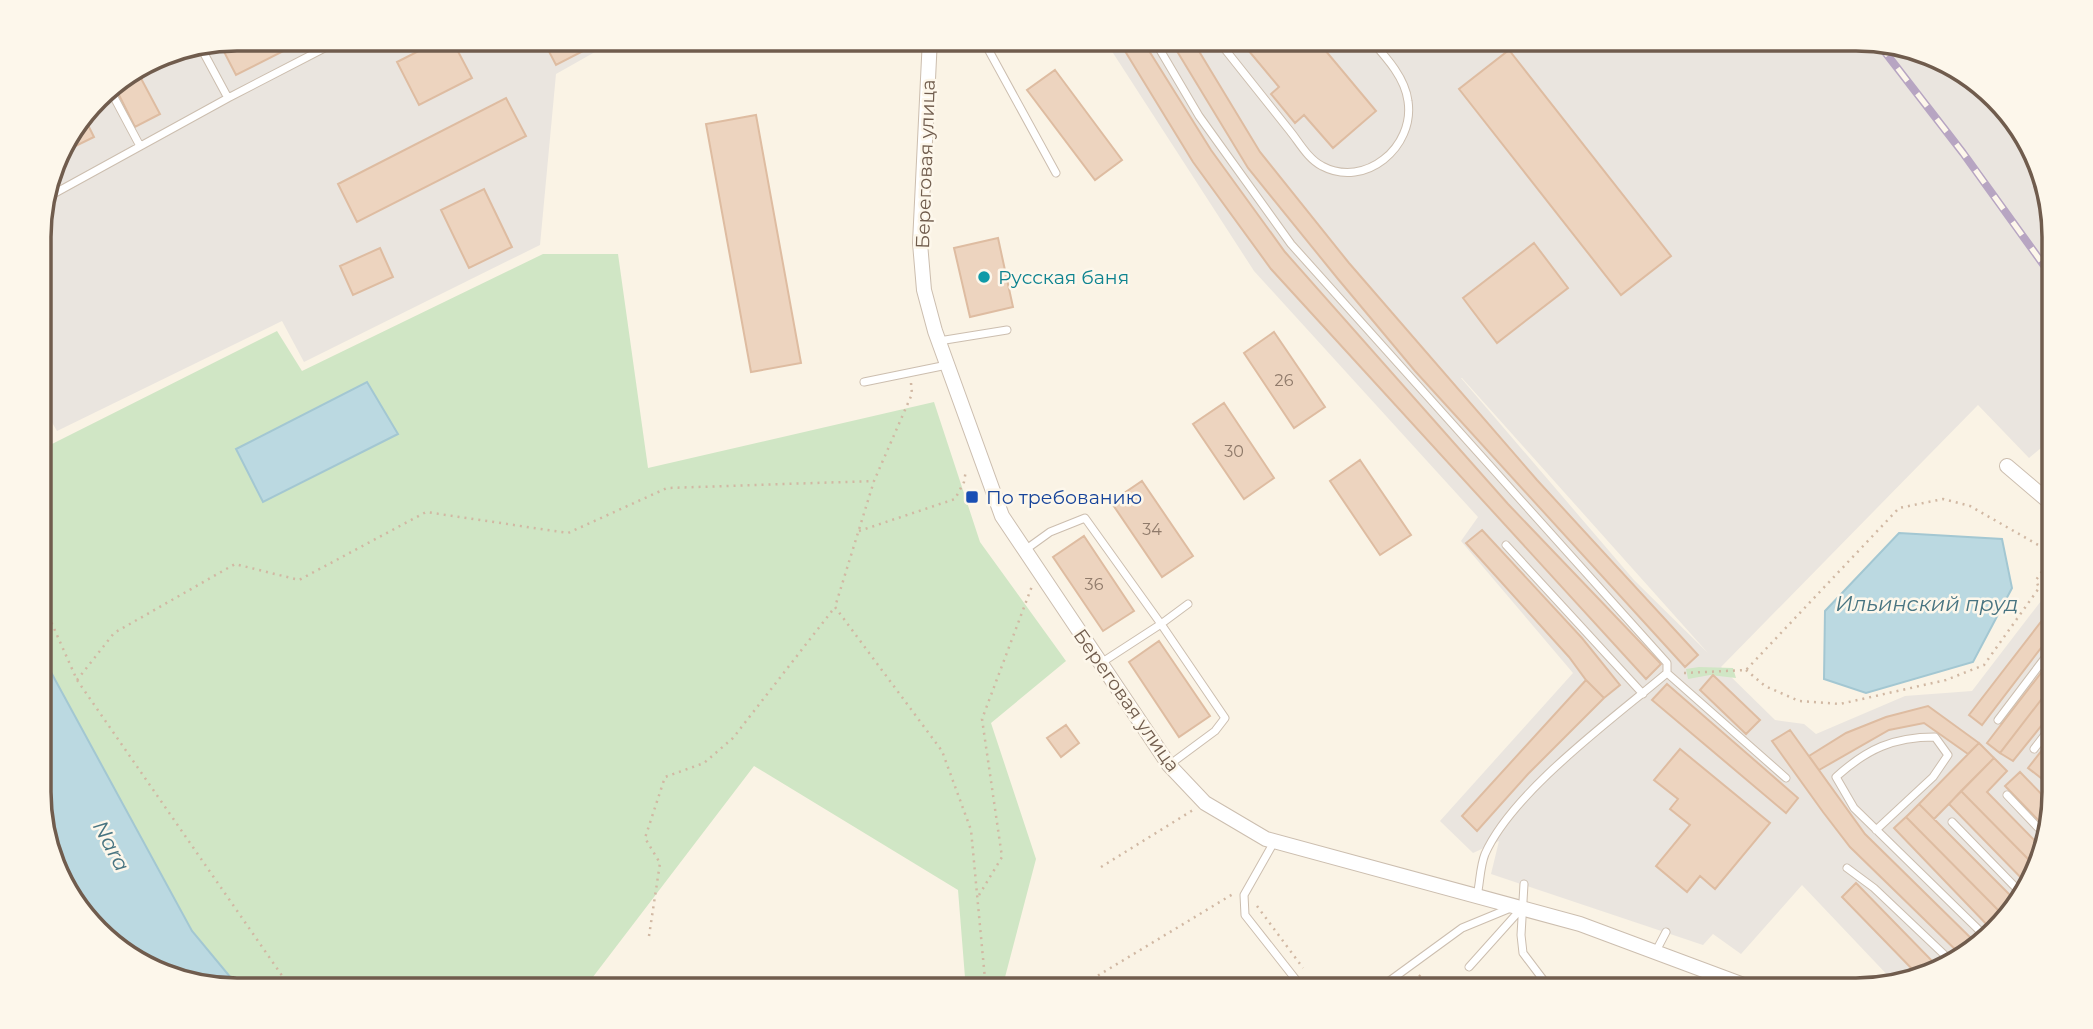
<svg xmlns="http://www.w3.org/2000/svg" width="2093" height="1029" viewBox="0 0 2093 1029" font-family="Montserrat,sans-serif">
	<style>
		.industrial { fill: #eae5df; fill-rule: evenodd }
		.green { fill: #d0e6c5 }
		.water { fill: #bbd9e1; stroke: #a3c7d2; stroke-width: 2 }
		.building { fill: #edd4bf; stroke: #debca1; stroke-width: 2 }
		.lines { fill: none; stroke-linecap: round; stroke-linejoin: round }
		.lane-casing { stroke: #ccbeaf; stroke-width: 9 }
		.street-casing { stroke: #ccbeaf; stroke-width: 16 }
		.path { stroke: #d1b8a3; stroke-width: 2.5; stroke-dasharray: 2 5; stroke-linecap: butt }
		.lane { stroke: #fff; stroke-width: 7 }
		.street { stroke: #fff; stroke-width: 14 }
		.rail-casing { stroke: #b7a5c2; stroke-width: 8 }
		.rail { stroke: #fdf7eb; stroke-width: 5; stroke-dasharray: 16; stroke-linecap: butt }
		.culture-dot { fill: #0f9aa8; stroke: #fdf7eb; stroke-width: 2.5 }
		.transit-dot { fill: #1a4fb4; stroke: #fdf7eb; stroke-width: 2.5 }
		.labels { text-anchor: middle; stroke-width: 5; stroke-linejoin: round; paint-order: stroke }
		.number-label { font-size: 16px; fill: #8f7a6a }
		.street-label { font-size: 19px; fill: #705c4d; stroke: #fdf7eb }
		.culture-label { font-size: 19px; fill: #0d838f; stroke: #fdf7eb; text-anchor: start }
		.transit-label { font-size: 19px; fill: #164399; stroke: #fdf7eb; text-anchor: start }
		.water-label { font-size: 21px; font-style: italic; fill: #487481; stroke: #fdf7eb }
		.rim { fill: none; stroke: #705c4d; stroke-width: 3.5 }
	</style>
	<rect width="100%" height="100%" fill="#faf3e5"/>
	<!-- industrial -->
	<path class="industrial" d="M236,39H618L556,74L540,245L304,362L282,321L57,431L39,400V223L59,149L106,88L161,53Z
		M1104,39H1857L1944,59L2014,116L2053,211V438L2029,458L1978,405L1721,667L1775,720L1804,724L1816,734L1905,696L1972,691L2054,584V793L2034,880L1966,957L1894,982L1802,885L1741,954L1713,934L1703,945L1491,874L1499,841L1473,853L1440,821L1573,673L1461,541L1478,517L1254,271ZM1461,378H1462L1708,653L1634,580Z"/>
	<!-- green -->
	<path class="green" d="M543,254H618L648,468L934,402L980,542L1066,661L991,723L1036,859L1004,981L966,990L958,890L754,766L583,990H241L192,931L40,652L39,420L48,434V446L277,331L302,371Z
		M1699,667L1733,668L1736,678L1710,675L1688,679L1686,669Z"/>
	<!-- water -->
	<path class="water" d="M367,382L398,434L263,502L236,449Z
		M1899,533L2002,539L2012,588L1973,662L1866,693L1824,679L1825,611Z
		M40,652L192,931L241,990L149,970L79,913L40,819Z"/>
	<!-- building -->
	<path class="building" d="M236,38H309L236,75L219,42Z
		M444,38H451L472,78L419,105L397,62Z
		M542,38H582L587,49L556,65Z
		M1117,38H1141L1211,150L1285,252L1508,504L1661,664L1646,679L1271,269L1193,162Z
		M1169,38H1191L1260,152L1349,263L1537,480L1698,655L1685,667L1415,371L1338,279L1248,168Z
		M1238,38H1315L1376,111L1333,148L1304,115L1295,123L1271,94L1279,87Z
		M1509,50L1671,256L1621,295L1459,89Z
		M136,69L160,114L135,127L113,83Z
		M1055,70L1122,160L1095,180L1027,90Z
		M506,98L526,136L357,222L338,184Z
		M756,115L801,363L751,372L706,124Z
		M84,117L94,137L57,155L59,149Z
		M484,189L512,247L469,268L441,210Z
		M998,238L1013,307L970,317L954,248Z
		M1534,243L1568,288L1497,343L1463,298Z
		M380,248L393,277L353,295L340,266Z
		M1274,332L1325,407L1294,428L1244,353Z
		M1224,403L1274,478L1244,499L1193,424Z
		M1360,460L1411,535L1380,555L1330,481Z
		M1142,481L1193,556L1162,577L1111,502Z
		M1482,530L1582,638L1620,685L1604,698L1586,680L1569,657L1466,543Z
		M1084,536L1134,611L1103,631L1053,557Z
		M2054,605V631L1982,725L1969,715Z
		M1159,641L1210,716L1179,737L1129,662Z
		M2054,656V683L2000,753L1987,743Z
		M1713,675L1760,720L1746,734L1700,690Z
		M1586,680L1604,698L1528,774L1477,831L1462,816Z
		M2054,683V710L2013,761L2000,753Z
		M1667,684L1798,798L1786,813L1652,700Z
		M1928,706L1979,743L1968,754L1924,723L1889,730L1819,770L1809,756L1846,733L1886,717Z
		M1066,725L1079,743L1061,757L1047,738Z
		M1790,730L1865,834L1978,945L1966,957L1964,958L1850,847L1823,812L1772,741Z
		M2054,735V760L2041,778L2028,768Z
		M1979,743L1994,758L1934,819L1919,804Z
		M1680,749L1770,823L1715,889L1700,876L1687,892L1656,866L1690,825L1670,809L1678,799L1654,780Z
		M1994,758L2007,771L1987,792L2042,848L2037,868L1961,791Z
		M2054,760V789L2041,778Z
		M2020,772L2052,805L2046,828L2005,786Z
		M1961,791L2037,868L2029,886L1949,804Z
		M1919,804L2016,901L2003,915L1906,817Z
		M1906,817L2003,915L1991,929L1894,828Z
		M1856,883L1938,967L1917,974L1842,897Z"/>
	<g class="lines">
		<defs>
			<path id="lane" d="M982,38L1056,173
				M1153,38L1199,116L1291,244L1667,663V673
				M1216,38C1241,69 1265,100 1290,131C1299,142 1308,159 1322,166C1365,189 1415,147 1408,101C1405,77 1385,56 1369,38
				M200,46L228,98L344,38
				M108,86L140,146
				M46,198L228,98
				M939,341L1007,330
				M864,382L947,365
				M1506,545L1643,694
				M1025,550L1050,532L1085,518L1161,624L1101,663
				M1998,720L2054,646
				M2034,749L2054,723
				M1169,765L1215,731L1225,718L1161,624L1188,604
				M2007,795L2045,835
				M1952,822L2022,894
				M1876,830L1933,777L1948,755L1935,737C1893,737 1867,749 1836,777L1854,808L1985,936
				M1274,842L1244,895L1245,915L1304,990
				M1847,868L1874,888L1952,962
				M1524,884L1521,935L1523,953L1551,990
				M1477,896C1480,883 1480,866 1485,854C1513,791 1614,718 1667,673L1786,778
				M1656,951L1666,932
				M1469,967L1521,909
				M1377,990L1462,928L1513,907"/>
			<path id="street" d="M930,38L920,243L924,290L935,331L1002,516L1169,765L1205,803L1266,839L1580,924L1757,990
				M2007,466L2054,506"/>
		</defs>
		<!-- lane casing -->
		<use href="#lane" class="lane-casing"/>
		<!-- street casing -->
		<use href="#street" class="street-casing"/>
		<!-- path -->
		<path class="path" d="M911,383L912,394L874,481L835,607L942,751L971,830L986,990
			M859,531L955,499L964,482L966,470
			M40,597L77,680L292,990
			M1746,670L1765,686L1799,701L1840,704L1946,680L1984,665L2039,588L2036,580L2046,566L2054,565
			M1684,673L1746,670L1899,508L1943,499L1970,506L2054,554
			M77,680L114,633L235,564L299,580L426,512L568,533L667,488L874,481
			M1101,867L1193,810
			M979,895L1002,857L982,719L1032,586
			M1257,906L1303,968
			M649,936L660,863L645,838L665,777L704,763L733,738L835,607
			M1074,990L1233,894
			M1403,990L1423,973"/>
		<!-- lane -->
		<use href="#lane" class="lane"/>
		<!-- street -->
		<use href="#street" class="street"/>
		<defs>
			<path id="rail" d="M1878,43L1963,153L2053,278"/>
		</defs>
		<!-- rail casing -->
		<use href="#rail" class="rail-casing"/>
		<!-- rail -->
		<use href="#rail" class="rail"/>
	</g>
	<!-- markers -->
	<circle class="culture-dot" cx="984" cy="277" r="7"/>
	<rect class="transit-dot" x="965" y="490" width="14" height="14" rx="3.5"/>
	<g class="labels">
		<!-- number labels -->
		<g class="number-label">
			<text x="1284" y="386">26</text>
			<text x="1234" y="457">30</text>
			<text x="1152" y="535">34</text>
			<text x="1094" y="590">36</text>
		</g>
		<!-- street labels -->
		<g class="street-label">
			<text transform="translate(925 164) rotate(-88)" y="7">Береговая улица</text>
			<text transform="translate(1127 700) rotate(55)" y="7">Береговая улица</text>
		</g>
		<!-- culture labels -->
		<g class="culture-label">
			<text x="998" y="284">Русская баня</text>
		</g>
		<!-- transit labels -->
		<g class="transit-label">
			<text x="986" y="504">По требованию</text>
		</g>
		<!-- water labels -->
		<g class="water-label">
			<text x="1927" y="611">Ильинский пруд</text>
			<text transform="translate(111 846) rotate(62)" y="7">Nara</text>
		</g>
	</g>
	<!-- crop -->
	<path d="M0 0H2093V1029H0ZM237 51H1856A186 186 0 0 1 2042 237V792A186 186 0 0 1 1856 978H237A186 186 0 0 1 51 792V237A186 186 0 0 1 237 51Z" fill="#fdf7eb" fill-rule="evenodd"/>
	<path class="rim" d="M237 51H1856A186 186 0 0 1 2042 237V792A186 186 0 0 1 1856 978H237A186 186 0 0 1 51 792V237A186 186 0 0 1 237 51Z"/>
</svg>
